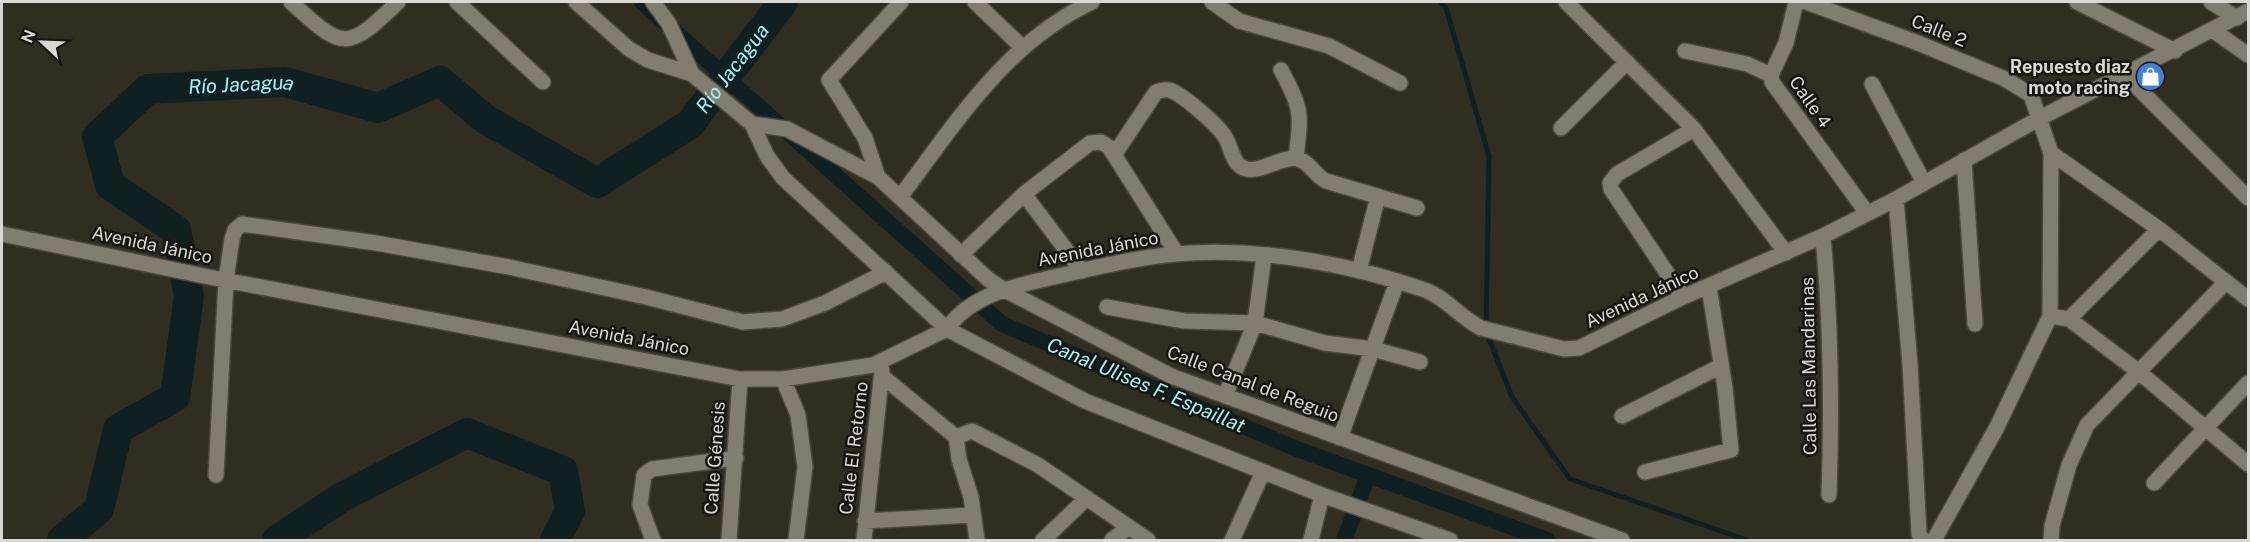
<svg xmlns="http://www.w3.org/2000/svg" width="2250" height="542" viewBox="0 0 2250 542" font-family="'Public Sans',sans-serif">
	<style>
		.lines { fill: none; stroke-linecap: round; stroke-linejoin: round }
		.stream { stroke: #102021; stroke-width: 5 }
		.canal { stroke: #102021; stroke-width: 16 }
		.river { stroke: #102021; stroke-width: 30 }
		.street-casing { stroke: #4b483e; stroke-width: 18 }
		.street { stroke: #817d70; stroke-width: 15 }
		.labels { text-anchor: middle; stroke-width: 5; stroke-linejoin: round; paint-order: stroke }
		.street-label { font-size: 18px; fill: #dbd8d1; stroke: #171510 }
		.poi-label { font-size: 18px; font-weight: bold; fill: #dbd8d1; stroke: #171510; text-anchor: end }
		.water-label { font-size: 20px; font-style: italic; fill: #9ef6fb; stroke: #171510 }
	</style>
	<rect width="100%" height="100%" fill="#302d21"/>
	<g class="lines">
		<!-- stream -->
		<path class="stream" d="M1440,2L1446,8L1489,156L1486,331L1512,397L1570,479L1747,540"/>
		<!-- canal -->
		<path class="canal" d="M642,2L1002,324L1297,449L1547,540
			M1359,500L1368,475
			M1344,540L1354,514"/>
		<!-- river -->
		<g class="river">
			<path id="s1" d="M62,540L99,509L118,429L175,397L189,296L176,230L110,185L97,137L148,89L285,82L378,108L440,81L485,119L597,183L690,124L783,2"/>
			<path d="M277,540L342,497L467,433L563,471L570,511L555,540"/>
		</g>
		<defs>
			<path id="street" d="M291,2C344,51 347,51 398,2
				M457,2L543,82
				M576,2L629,49L648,60L692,74L752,124L787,129L878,177L988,279L1003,289L1171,376L1622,540
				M653,2L669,24L692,74
				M975,2L1022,47
				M1212,2L1239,21L1329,46L1400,83
				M1566,2L1694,129L1786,253
				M1796,2L1786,43L1771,75L1772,82L1867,213
				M1806,2L1918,43L2005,79L2031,95L2051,153L2050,316L2069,319L2139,372L2248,464
				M2077,2L2175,51
				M2211,2L2237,18
				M2214,31L2248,55
				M1685,51L1747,64L1771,75
				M1281,70C1303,110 1301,114 1296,158
				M2126,76L2248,198
				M1872,84L1924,183
				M752,124L767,156L783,178L947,329L1085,401L1322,495L1450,540
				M1561,128L1627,62
				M2051,153L2159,229L2248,299
				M1114,155L1156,92C1161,90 1165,89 1169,90C1180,92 1216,124 1223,134C1231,143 1230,158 1240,166C1256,178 1280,155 1298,159C1310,162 1315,176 1326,181L1417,208
				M1964,160L1975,324
				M878,177L865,138L829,80L901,2
				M900,197C956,123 1005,43 1092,2
				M1896,199L1910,364L1919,534L1923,540
				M2,234L214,278L740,379H783L873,365L947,329C971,294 1016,286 1054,277C1094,268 1134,258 1175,254C1258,247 1347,263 1425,290C1445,297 1461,318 1481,328L1564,349L1579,348L1683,297L1823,236L1896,199L2040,118L2248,11
				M1823,236C1831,323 1832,408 1829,495
				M961,255L1024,194
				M1082,271L1024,194L1090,143L1101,142L1109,147L1177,254
				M1359,271L1378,196
				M1683,297L1611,189L1610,183L1617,174L1694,129
				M1107,307L1184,321L1255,323L1325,343L1373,349L1420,362
				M2069,319L2159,229
				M883,377L956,437L959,459L971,497L977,540
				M783,379L798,415L805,467L796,540
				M1225,396L1255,323L1264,256
				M1622,416L1721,366
				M956,437L972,431L1038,465L1148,540
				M1340,438L1397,282
				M1645,472L1731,450L1725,388L1709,287
				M216,475L226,280L232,239L235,230L242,224L376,243L509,267L646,297L743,322L782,319L825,303L886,272
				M2154,483L2248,383
				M865,521L973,515
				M653,540L640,505L644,475L652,469L736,458
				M729,540L740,379
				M864,540L882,370
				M1043,540L1087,498
				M1112,540L1129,527
				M1232,540L1263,472
				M1311,540L1322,495
				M1934,540L1997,427L2050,316
				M2051,540L2052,526L2069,465L2087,425L2226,282"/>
		</defs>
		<!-- street casing -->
		<use href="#street" class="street-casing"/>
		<!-- street -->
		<use href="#street" class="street"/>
	</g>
	<!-- icons -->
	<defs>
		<symbol id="shop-disc" viewBox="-11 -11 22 22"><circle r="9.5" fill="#3f7fe0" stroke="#171510"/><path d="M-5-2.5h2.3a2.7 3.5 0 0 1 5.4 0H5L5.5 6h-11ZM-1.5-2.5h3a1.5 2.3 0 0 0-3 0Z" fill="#fff"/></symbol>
	</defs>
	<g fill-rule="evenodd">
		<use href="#shop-disc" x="2134" y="60" width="33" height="33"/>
	</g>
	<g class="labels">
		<!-- street labels -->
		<g class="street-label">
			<text transform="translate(1939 31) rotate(22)" y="6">Calle 2</text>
			<text transform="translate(1810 102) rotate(55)" y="6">Calle 4</text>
			<text transform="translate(152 245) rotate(12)" y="6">Avenida Jánico</text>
			<text transform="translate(1098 249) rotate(-11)" y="6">Avenida Jánico</text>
			<text transform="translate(1642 297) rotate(-25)" y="6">Avenida Jánico</text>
			<text transform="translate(629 338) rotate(11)" y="6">Avenida Jánico</text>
			<text transform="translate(1809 366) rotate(-91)" y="6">Calle Las Mandarinas</text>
			<text transform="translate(1253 384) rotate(21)" y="6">Calle Canal de Reguio</text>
			<text transform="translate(854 448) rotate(-83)" y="6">Calle El Retorno</text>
			<text transform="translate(715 458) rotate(-86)" y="6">Calle Génesis</text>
		</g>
		<!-- poi labels -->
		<g class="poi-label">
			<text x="2130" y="73">Repuesto diaz<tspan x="2130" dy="21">moto racing</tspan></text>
		</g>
		<!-- water labels -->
		<g class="water-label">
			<text dy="7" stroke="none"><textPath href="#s1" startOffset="1234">Río Jacagua</textPath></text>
			<text dy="7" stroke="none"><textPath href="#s1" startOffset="658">Río Jacagua</textPath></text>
			<text transform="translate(1146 385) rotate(23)" y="7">Canal Ulises F. Espaillat</text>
		</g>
	</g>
	<!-- border -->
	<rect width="2250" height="542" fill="none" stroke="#dbd8d1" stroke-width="6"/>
	<!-- north arrow -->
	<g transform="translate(42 42) rotate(293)" stroke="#171510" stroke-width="4.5" paint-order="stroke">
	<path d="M0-4.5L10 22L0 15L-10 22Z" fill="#dbd8d1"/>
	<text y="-9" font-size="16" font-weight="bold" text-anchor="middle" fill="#dbd8d1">N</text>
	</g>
</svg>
